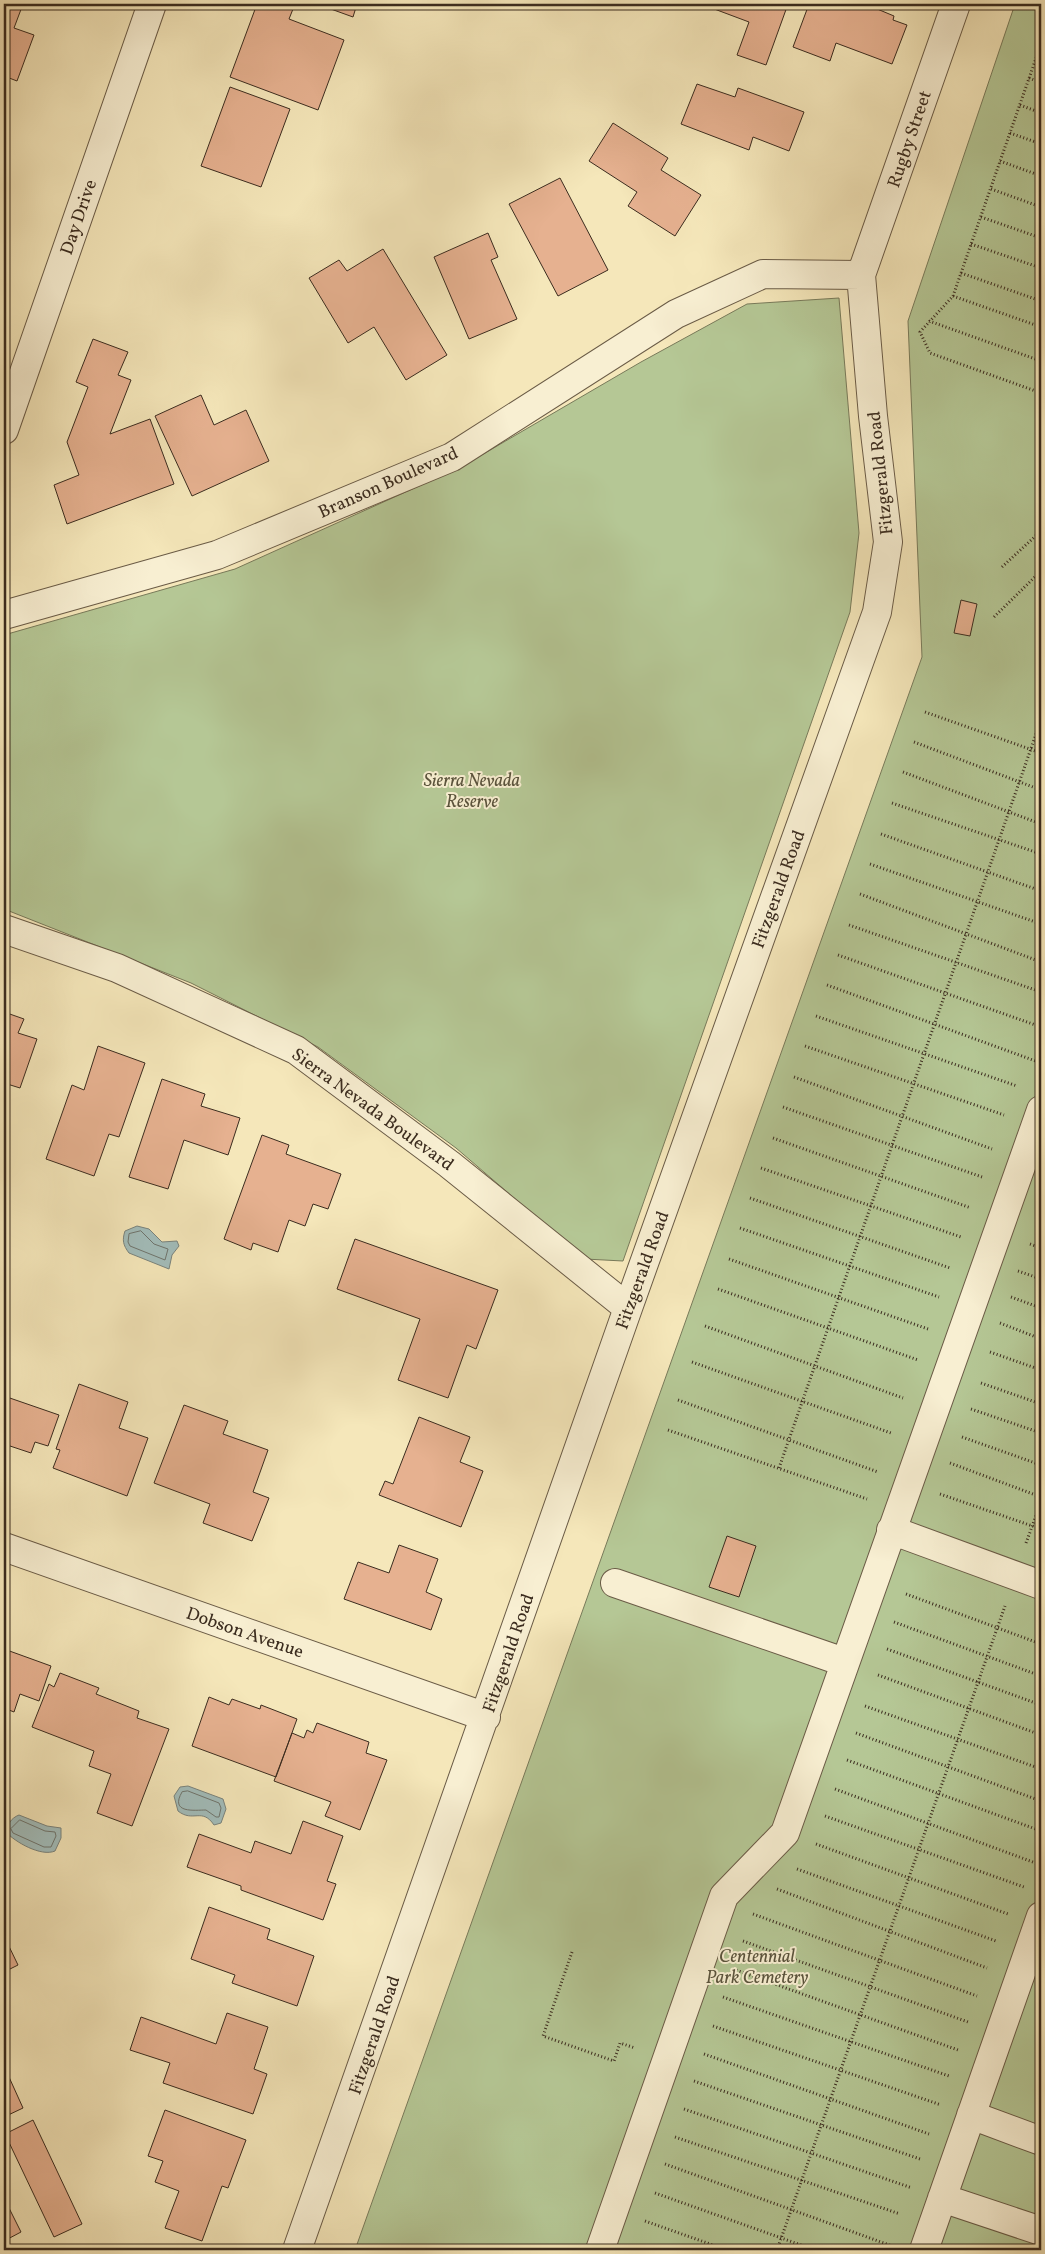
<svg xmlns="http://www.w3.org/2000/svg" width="1045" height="2254" viewBox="0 0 1045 2254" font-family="Vollkorn,serif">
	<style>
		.green { fill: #b5c795; stroke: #787a5a }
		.water { fill: #a2bdbb; stroke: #79837d }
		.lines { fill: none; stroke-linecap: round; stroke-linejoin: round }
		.shore { stroke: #6e746d; stroke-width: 1 }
		.building { fill: #e6b190; stroke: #3b2c1f }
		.minor-casing { stroke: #6a5b46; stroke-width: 30 }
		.path { stroke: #3b2c1f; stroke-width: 3; stroke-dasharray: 1 2.5; stroke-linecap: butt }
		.minor { stroke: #f8efd2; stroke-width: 28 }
		.labels { text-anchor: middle; stroke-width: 4; stroke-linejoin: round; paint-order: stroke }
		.street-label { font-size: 18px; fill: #3b2c1f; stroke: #f8efd2 }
		.park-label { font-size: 18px; font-style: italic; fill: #5a533c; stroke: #f8efd2 }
	</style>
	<rect width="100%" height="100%" fill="#f5e7ba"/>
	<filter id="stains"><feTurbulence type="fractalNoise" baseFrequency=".004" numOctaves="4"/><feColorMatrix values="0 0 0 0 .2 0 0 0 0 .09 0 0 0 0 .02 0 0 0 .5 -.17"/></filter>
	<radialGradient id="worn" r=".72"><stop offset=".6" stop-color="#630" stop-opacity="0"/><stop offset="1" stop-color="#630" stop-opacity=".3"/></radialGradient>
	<!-- green -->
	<path class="green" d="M1015,4H1041V2250H355L922,657L908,321Z
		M839,298L859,533L850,612L623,1261L585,1259L456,1148L318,1047L191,983L4,909V635L235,569L461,467L641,362L747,304Z"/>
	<!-- water -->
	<path class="water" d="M137,1226L149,1229L162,1242L177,1241L179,1246L172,1255L169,1269L129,1253C123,1245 122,1240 125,1231Z
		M188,1786L223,1799L226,1809L221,1823L214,1825C202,1807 193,1823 178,1811L174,1796L180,1787Z
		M19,1815L47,1826L61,1828V1838L55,1851C41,1857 15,1842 6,1832C7,1825 11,1818 19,1815Z"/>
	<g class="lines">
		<!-- shore -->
		<path class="shore" d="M141,1231L154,1244L168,1249L165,1260L130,1246L128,1242L129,1234Z
			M188,1791L219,1803L221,1808L219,1817H216L206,1810C195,1810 169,1814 182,1792Z
			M20,1820L45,1831L55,1832L56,1836L51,1847H44L13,1833L11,1829Z"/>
	</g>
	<!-- building -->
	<path class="building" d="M4,4H23L14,28L34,35L17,81L4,76Z
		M257,4H295L289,19L344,40L318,110L230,77Z
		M317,4H357L353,17Z
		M701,4H788L766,65L737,55L749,22Z
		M809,4H871L870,6L894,16L893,20L907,25L892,64L836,43L830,61L793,47Z
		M697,84L735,97L738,88L804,112L789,151L753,137L749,150L681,124Z
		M230,87L290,109L261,187L201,166Z
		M613,123L668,158L661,170L701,195L675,236L628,206L637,192L589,161Z
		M560,178L608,270L558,296L509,204Z
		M488,233L498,257L491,260L517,319L469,339L434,257Z
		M383,249L447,355L406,380L374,327L348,343L309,278L339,260L347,271Z
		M93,339L128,352L118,375L131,380L110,434L150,419L174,484L67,524L54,485L79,475L67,442L88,387L76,382Z
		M201,395L214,425L246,410L269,461L192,496L155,416Z
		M961,600L977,604L970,636L954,633Z
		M4,1012L24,1019L18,1033L37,1039L20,1088L4,1083Z
		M98,1046L145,1063L119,1137L109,1134L94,1176L46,1159L72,1085L84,1090Z
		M162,1079L205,1094L201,1106L240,1118L228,1155L184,1140L168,1189L129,1177Z
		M262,1135L289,1145L286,1154L341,1174L328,1209L313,1204L305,1226L289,1220L278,1252L253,1243L251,1250L224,1239Z
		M355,1239L498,1290L476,1349L467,1345L448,1398L398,1380L420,1319L337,1289Z
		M79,1384L128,1402L119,1428L148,1438L127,1496L53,1468L60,1450L56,1449Z
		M4,1396L59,1415L48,1446L35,1442L31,1453L4,1444Z
		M184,1405L228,1421L223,1434L268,1450L253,1492L269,1498L252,1541L203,1523L210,1504L154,1483Z
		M419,1417L470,1437L460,1462L483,1471L461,1527L379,1495L385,1481L393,1484Z
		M727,1536L756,1546L739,1597L709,1587Z
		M399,1545L438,1559L426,1592L442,1599L431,1630L344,1599L358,1562L389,1573Z
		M4,1649L51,1666L39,1701L20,1694L14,1712L4,1708Z
		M60,1673L99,1688L96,1694L139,1711L137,1718L169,1729L132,1826L97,1813L111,1774L89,1766L94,1751L32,1727L49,1684L54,1687Z
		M209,1697L229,1705L232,1699L260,1709L261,1705L297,1719L276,1777L192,1746Z
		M317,1723L369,1742L366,1753L387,1760L360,1830L325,1816L331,1802L274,1781L292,1733L304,1738L307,1730L313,1733Z
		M303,1821L343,1836L327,1881L336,1884L323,1920L241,1890V1886L187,1867L199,1834L251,1853L255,1841L291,1854Z
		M209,1907L270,1929L267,1939L314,1956L297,2006L232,1983L235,1975L191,1959Z
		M4,1936L18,1965L4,1972Z
		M227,2013L268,2027L254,2069L267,2074L253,2114L163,2083L170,2063L130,2050L141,2017L216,2044Z
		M4,2066L23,2108L4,2117Z
		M165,2110L246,2140L228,2188L222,2186L202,2241L165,2228L179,2191L155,2182L163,2161L148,2156Z
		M33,2120L82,2224L54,2237L5,2134Z
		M4,2198L21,2232L4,2241Z"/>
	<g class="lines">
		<defs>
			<path id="minor" d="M4,430L152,4
				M4,615L217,555L452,457L676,314L763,274L861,275
				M4,929L117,968L296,1050L449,1164L628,1308
				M891,1530L1041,1585
				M4,1547L486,1717
				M615,1583L844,1662
				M971,2115L1041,2141
				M942,2198L1041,2231
				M297,2250L628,1308L877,612L888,542L873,416L861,275L956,4
				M600,2250L724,1896L785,1833L1041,1110
				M924,2250L1041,1916"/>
		</defs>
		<!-- minor casing -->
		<use href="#minor" class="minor-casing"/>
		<!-- path -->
		<path class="path" d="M1041,44L953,296L920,332L930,353L1041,393
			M1029,78L1041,83
			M1020,105L1041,113
			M1010,133L1041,144
			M1000,161L1041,176
			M991,189L1041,207
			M981,217L1041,238
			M971,244L1041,268
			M961,273L1041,301
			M953,296L1041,327
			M929,321L1041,361
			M1002,567L1041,531
			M994,617L1041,571
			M925,712L1041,753
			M914,742L1041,790
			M903,772L1041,824
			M892,803L1041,854
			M881,834L1041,891
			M870,864L1041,924
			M860,894L1041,962
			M849,925L1041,992
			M838,955L1041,1027
			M827,985L1041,1063
			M816,1016L1017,1086
			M805,1046L1004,1115
			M794,1077L992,1149
			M783,1107L982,1177
			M773,1138L971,1208
			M761,1168L961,1237
			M750,1198L950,1268
			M740,1228L939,1297
			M1030,1244L1041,1248
			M729,1259L928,1329
			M1018,1271L1041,1279
			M718,1289L918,1360
			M1011,1297L1041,1308
			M1000,1323L1041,1339
			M705,1326L903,1398
			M990,1352L1041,1370
			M692,1362L891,1433
			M981,1383L1041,1404
			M678,1400L878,1472
			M971,1409L1041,1433
			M668,1430L867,1499
			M962,1437L1041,1465
			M950,1463L1041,1497
			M779,1468L1041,720
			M940,1494L1041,1529
			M1026,1543L1041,1502
			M906,1594L1041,1644
			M894,1622L1041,1676
			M887,1649L1041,1705
			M878,1675L1041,1735
			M865,1706L1041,1769
			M856,1733L1041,1801
			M847,1760L1041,1831
			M835,1789L1041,1865
			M825,1816L1024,1887
			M816,1844L1008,1914
			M797,1869L996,1941
			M777,1889L987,1968
			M753,1914L977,1996
			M743,1941L968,2022
			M572,1952L543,2036L614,2061L620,2043L635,2048
			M733,1969L958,2050
			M723,1997L949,2076
			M713,2026L941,2105
			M704,2054L929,2134
			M694,2081L920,2159
			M684,2109L912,2188
			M675,2137L900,2214
			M665,2164L892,2246
			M655,2193L815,2250
			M645,2221L727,2250
			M777,2250L1005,1606"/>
		<!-- minor -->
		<use href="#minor" class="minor"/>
	</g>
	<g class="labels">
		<!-- street labels -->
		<g class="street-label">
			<text transform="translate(909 139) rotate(-71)" y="6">Rugby Street</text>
			<text transform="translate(78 217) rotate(-71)" y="6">Day Drive</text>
			<text transform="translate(880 473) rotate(-96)" y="6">Fitzgerald Road</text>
			<text transform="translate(388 482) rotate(-24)" y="6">Branson Boulevard</text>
			<text transform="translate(778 889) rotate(-70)" y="6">Fitzgerald Road</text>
			<text transform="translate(373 1109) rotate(36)" y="6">Sierra Nevada Boulevard</text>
			<text transform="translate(642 1270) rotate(-70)" y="6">Fitzgerald Road</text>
			<text transform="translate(245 1632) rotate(19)" y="6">Dobson Avenue</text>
			<text transform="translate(508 1653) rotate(-71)" y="6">Fitzgerald Road</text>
			<text transform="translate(374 2035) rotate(-71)" y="6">Fitzgerald Road</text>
		</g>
		<!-- park labels -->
		<g class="park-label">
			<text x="472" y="786">Sierra Nevada<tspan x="472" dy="21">Reserve</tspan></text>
			<text x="757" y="1962">Centennial<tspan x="757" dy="21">Park Cemetery</tspan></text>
		</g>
	</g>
	<!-- margin -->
	<rect width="1045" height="2254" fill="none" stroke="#f5e7ba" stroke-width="20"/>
	<rect x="5" y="5" width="1035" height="2244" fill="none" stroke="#3b2c1f" stroke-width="2.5"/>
	<rect x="10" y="10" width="1025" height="2234" fill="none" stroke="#3b2c1f"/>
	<rect width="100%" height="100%" filter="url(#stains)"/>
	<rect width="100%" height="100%" fill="url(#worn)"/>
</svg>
